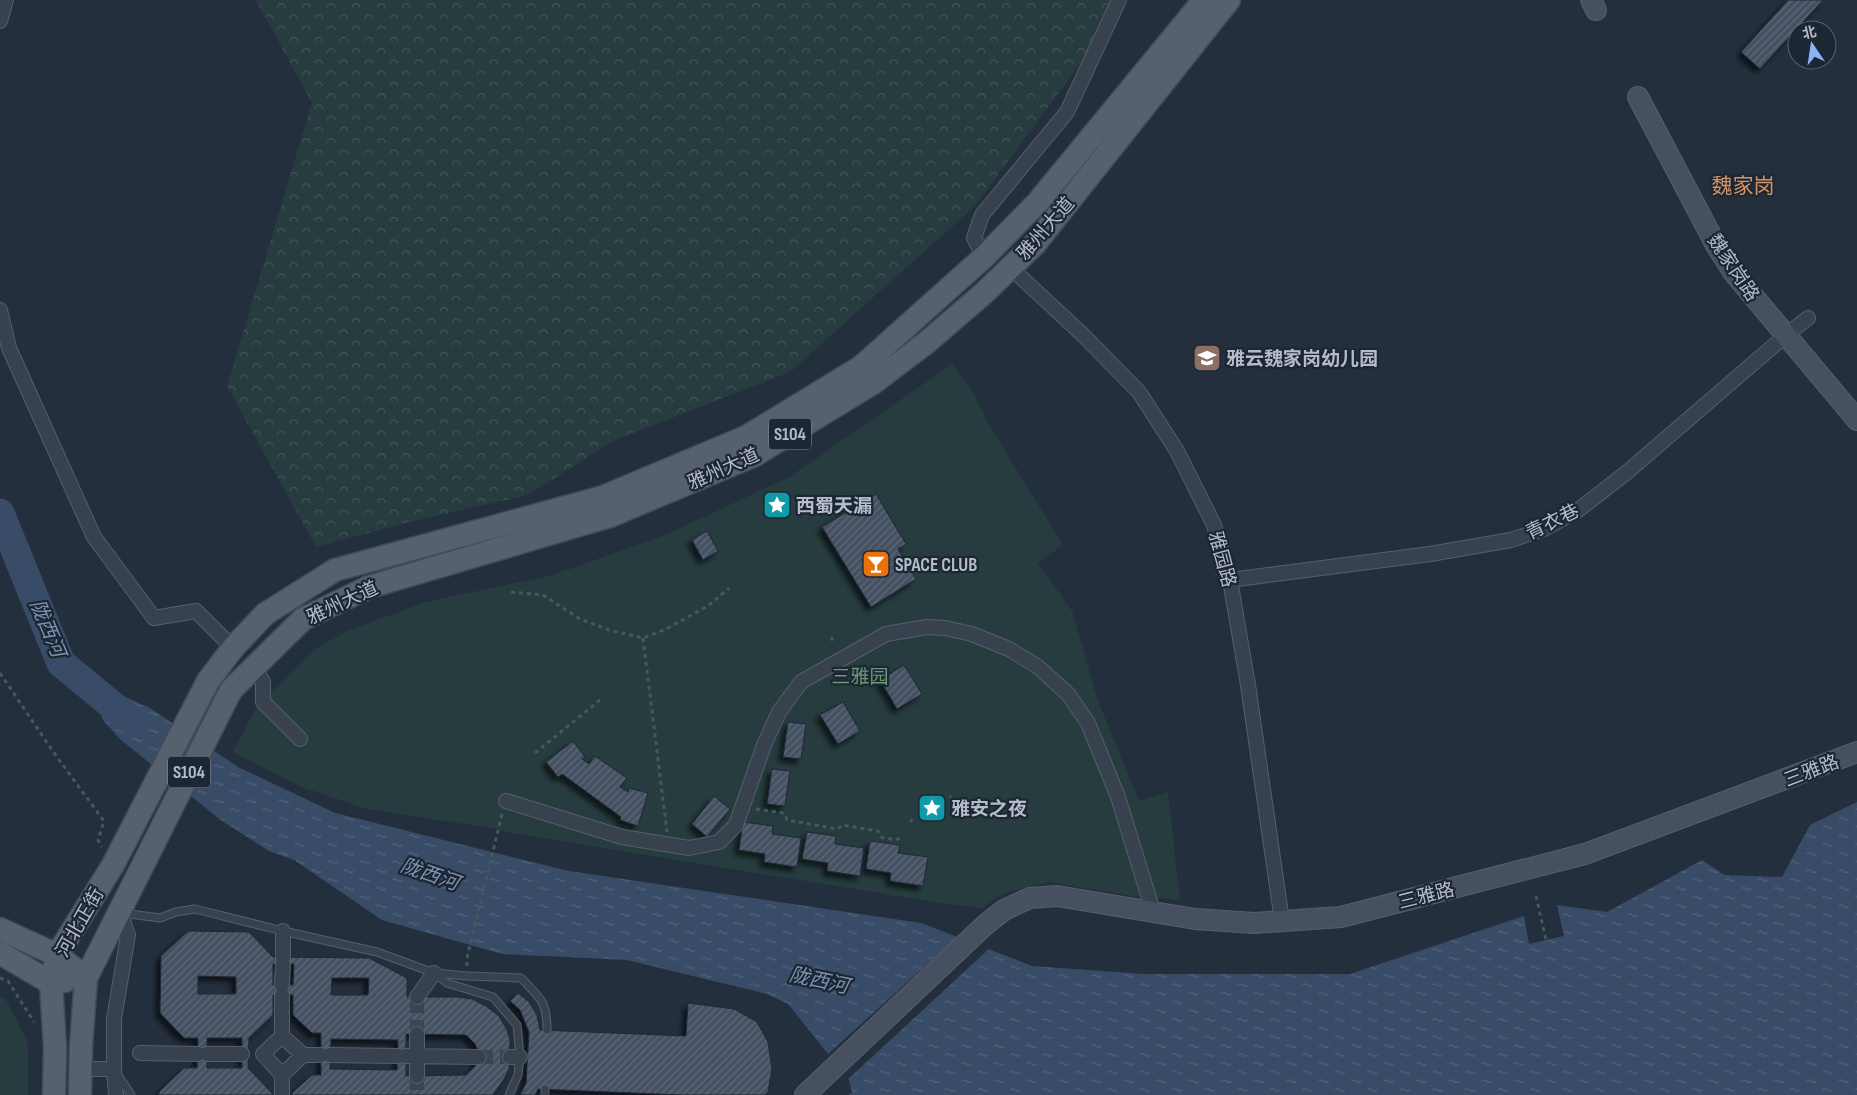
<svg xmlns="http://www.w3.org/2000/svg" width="1857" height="1095" viewBox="0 0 1857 1095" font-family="'Sofia Sans Condensed','Noto Sans SC',sans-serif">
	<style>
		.green { fill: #263c3f }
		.forest { fill: url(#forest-crowns) }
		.water { fill: url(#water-ripples) }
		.pier { fill: #242f3e }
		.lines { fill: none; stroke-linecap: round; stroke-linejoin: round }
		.river { stroke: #394c67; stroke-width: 29 }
		.building { fill: url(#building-hatch); stroke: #1f2835; fill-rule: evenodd; filter: url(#shadow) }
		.street-tunnel { stroke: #3a4453; stroke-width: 14; stroke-dasharray: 14 7; stroke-linecap: butt }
		.lane-casing { stroke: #565f6c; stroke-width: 9 }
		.street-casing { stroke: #565f6c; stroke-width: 16 }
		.secondary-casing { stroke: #565f6c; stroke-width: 22 }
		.primary-casing { stroke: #414a57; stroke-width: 25 }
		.path { stroke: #44595c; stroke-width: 3; stroke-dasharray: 4 4; stroke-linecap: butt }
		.lane { stroke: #38414e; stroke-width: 7 }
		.street { stroke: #38414e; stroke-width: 14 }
		.secondary { stroke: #465061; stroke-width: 20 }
		.primary { stroke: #56606e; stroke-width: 22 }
		.labels { text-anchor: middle; stroke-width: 4.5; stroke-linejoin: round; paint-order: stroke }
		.shield { fill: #1d2633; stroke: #878f9c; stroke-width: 1 }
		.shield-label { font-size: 18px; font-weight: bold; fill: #b4bcc9 }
		.street-label { font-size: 19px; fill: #b4bcc9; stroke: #1d2633 }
		.poi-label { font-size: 19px; font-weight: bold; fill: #b4bcc9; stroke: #1d2633; text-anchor: start }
		.park-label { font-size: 19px; fill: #6b9a76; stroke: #1d2633 }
		.water-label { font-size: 20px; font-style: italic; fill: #7c92b1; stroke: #1d2633 }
		.quarter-label { font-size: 21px; fill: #d59563; stroke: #1d2633 }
	</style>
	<defs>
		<pattern id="forest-crowns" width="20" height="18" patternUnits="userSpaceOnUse" patternTransform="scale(1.25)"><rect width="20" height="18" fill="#263c3f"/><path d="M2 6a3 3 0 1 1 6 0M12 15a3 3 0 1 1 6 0" fill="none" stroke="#435659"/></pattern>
		<pattern id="water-ripples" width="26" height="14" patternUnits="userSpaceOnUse" patternTransform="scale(1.25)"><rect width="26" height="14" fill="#394c67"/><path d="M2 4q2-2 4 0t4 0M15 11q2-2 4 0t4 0" fill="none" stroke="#53647b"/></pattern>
		<pattern id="building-hatch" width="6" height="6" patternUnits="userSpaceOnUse" patternTransform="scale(1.25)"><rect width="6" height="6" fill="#455162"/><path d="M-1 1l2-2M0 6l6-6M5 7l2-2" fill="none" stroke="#5d6877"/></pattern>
		<filter id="shadow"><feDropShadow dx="-4.5" dy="4.5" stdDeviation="2.5" flood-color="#0009"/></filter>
	</defs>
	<rect width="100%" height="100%" fill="#242f3e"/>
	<!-- green -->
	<path class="green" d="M952,364L972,390L990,426L1063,545L1038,563L1072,611L1098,701L1139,801L1168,792L1180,900L1134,896L1050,882L1008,892L994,899L983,908L946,904L507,832L497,829L367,809L299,786L233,752L253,713L271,693L315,649L347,631L426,602L553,575L654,539L685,526L791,476Z
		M0,997L6,1000L26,1038L28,1048V1095H0Z"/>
	<!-- forest -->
	<path class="forest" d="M256,0H1127L975,206L790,372L615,440L528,495L409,522L316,547L227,386L312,103Z"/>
	<!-- water -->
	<path class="water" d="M94,694L123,696L150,708L238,767L335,813L569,871L921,923L1032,966L1144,974H1350L1524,916L1529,944L1564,936L1557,905L1607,912L1702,860L1724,875L1782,877L1810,825L1857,802V1095H849L852,1092L849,1080L788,1004L767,994L627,960L502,954L382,920L294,860L269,851L222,821L121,740L103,720Z"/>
	<!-- pier -->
	<path class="pier" d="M959,935L991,947L846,1081L826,1056Z"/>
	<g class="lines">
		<!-- river -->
		<path class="river" d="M0,513L61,663L129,719"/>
	</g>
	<!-- building -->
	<path class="building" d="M1788,0H1823L1760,69L1741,52Z
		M876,494L906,544L898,549L916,579L871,607L822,527Z
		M707,531L718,551L703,560L692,540Z
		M904,665L922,694L897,709L880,680Z
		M843,702L860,731L838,744L820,715Z
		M788,722L806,724L801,759L783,757Z
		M573,741L585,757L582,759L589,764L595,756L627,778L620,787L628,792L629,788L648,793L638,826L620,820L621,817L562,774L558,777L546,762Z
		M772,769L790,771L785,806L767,804Z
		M714,796L730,809L707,837L692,824Z
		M743,822L773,826L772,834L801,838L797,867L764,862L765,854L739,850Z
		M807,832L836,836L835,844L864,848L860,876L827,871L828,863L802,859Z
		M870,841L900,845L898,853L928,857L923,886L890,881L891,873L866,869Z
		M188,931L249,932L273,957L369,958L407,978V997H457L472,999L486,1006L499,1016L507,1030L510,1040L509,1069L504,1079L493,1095H292V1093L312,1075H321V1033H312L293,1015V995H273V1015L249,1038L248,1068L272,1093V1095H159V1092L184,1068H197L198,1038H184L160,1013L161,956ZM273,964H294L293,985H273ZM198,976L236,977V994H198ZM332,978H369L368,995H331ZM406,1034L466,1035L475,1044L478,1051L476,1065L466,1075L406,1076ZM207,1038H242V1068H207ZM331,1039L398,1040L397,1070L330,1069Z
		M518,993L529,1002L537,1015L540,1030L686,1036L688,1003L734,1009L757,1022L768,1042L772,1069L768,1092L765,1095H683L538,1089L535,1095H520L526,1083L529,1032L520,1010L510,1001Z"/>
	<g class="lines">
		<!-- street-tunnel -->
		<path class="street-tunnel" d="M417,1034V997
			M479,1057H510
			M417,1076V1095"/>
		<defs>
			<path id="lane" d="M122,913L160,918L176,912L195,909L283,931L377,952L434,973L467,976L521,978C540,998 547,1001 547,1030
				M434,973L447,983L493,997L517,1025L520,1057L518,1075L509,1095
				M117,1074L131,1095
				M545,1089V1095"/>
			<path id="street" d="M0,21L6,0
				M984,257L974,238L982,215L1067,112L1119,0
				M1010,267L1084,336L1139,392L1177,451L1214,525L1230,580L1248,685L1282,921
				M0,310L9,348L94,537L154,618L196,611L233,648
				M1230,580L1430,554L1511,540L1544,529L1577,511L1626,473L1785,336L1808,318
				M253,669L263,681V702L300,739
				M506,801L622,837L689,848L719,842L736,825L764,745L779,712L801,682L886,634L927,627L945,628L972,634L1009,649L1037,666L1068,694L1088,723L1118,797L1153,911
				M283,957V931
				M282,985L283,964
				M417,997L434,973
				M282,1036V995
				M140,1053L198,1054
				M207,1054H242
				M303,1055H321
				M330,1055L398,1056
				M406,1056L479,1057
				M510,1057H520
				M80,1069H114
				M417,1076V1034
				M116,1095L114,1069V1019L128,935L120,913
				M282,1095V1075L263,1054L282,1036L303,1055L282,1075"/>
			<path id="secondary" d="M1591,0L1596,10
				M1638,97L1716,245L1733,272L1857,420
				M805,1095L985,925L1004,910L1030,898L1057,896L1195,919L1254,923L1341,917L1585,854L1857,752"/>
			<path id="primary" d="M0,929L57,955L86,978
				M0,953L51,983L65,981
				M54,1095L55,1047L51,983L57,955L113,865L208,681L233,648L265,614L335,570L603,497L746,437L861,367L984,257L1038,202L1204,0
				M80,1095L81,1046L86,978L231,690L303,619L369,587L610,516L755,455L873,383L926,343L984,293L1035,244L1229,0"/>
		</defs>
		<!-- lane casing -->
		<use href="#lane" class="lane-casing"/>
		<!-- street casing -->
		<use href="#street" class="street-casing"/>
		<!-- secondary casing -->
		<use href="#secondary" class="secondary-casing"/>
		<!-- primary casing -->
		<use href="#primary" class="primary-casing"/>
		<!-- path -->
		<path class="path" d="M511,592L543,595L580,619L609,630L643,638L664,630L708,606L729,588
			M831,637L834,643
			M643,638L667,832
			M0,673L54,753L104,821L98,840L102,847
			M535,753L600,700
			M950,796L951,798
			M756,809L784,813L787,820L838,829L842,825L878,831L881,837L896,840L901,838
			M921,813L922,816
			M911,819L912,822
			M1536,896L1546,940
			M467,966V958L502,814
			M0,978L8,981L34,1022"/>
		<!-- lane -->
		<use href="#lane" class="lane"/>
		<!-- street -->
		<use href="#street" class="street"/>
		<!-- secondary -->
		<use href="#secondary" class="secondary"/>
		<!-- primary -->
		<use href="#primary" class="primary"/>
	</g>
	<!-- icons -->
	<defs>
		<symbol id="school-square" viewBox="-11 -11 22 22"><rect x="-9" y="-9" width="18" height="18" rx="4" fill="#8d6e63" stroke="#1d2633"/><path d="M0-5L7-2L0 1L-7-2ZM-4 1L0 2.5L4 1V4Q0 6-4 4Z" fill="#fff"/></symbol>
		<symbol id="sight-square" viewBox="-11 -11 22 22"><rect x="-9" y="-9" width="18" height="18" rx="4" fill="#0f9aa8" stroke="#1d2633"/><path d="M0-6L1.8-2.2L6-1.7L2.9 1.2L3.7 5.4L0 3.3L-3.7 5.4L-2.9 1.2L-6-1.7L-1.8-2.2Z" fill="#fff"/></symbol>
		<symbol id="bar-square" viewBox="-11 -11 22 22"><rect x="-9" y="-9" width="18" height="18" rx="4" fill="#e8710a" stroke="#1d2633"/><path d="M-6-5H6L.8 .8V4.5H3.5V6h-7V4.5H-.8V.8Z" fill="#fff"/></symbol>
	</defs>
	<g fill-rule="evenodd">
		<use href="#school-square" x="1191" y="342" width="32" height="32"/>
		<use href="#sight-square" x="761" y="489" width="32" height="32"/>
		<use href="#bar-square" x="860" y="548" width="32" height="32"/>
		<use href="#sight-square" x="916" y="792" width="32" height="32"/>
	</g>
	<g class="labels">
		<!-- shield labels -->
		<g class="shield">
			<rect x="769" y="418.5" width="42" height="31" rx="4"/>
			<rect x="168" y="756.5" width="42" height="31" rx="4"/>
		</g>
		<g class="shield-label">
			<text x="790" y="440">S104</text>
			<text x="189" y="778">S104</text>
		</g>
		<!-- street labels -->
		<g class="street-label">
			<text transform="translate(1045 228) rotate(-49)" y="7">雅州大道</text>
			<text transform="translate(1734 267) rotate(56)" y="7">魏家岗路</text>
			<text transform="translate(723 468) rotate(-24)" y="7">雅州大道</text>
			<text transform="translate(1552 521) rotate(-26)" y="7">青衣巷</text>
			<text transform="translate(1223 559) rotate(75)" y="7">雅园路</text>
			<text transform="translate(342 602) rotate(-25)" y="7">雅州大道</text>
			<text transform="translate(1811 770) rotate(-21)" y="7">三雅路</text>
			<text transform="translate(1426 895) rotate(-14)" y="7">三雅路</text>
			<text transform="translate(79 922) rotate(-60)" y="7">河北正街</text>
		</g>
		<!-- poi labels -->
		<g class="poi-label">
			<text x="1226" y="365">雅云魏家岗幼儿园</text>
			<text x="796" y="512">西蜀天漏</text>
			<text x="895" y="571">SPACE CLUB</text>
			<text x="951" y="815">雅安之夜</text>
		</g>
		<!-- park labels -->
		<g class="park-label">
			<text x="860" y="683">三雅园</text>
		</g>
		<!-- water labels -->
		<g class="water-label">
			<text transform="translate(48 628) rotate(67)" y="7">陇西河</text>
			<text transform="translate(430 874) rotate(19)" y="7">陇西河</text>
			<text transform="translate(819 980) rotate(12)" y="7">陇西河</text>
		</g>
		<!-- quarter labels -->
		<g class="quarter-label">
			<text x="1743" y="193">魏家岗</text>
		</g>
	</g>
	<!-- north arrow -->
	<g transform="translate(1812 45) rotate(347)"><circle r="24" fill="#1d2633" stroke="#59626f"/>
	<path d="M0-4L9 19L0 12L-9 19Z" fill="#8ab4f8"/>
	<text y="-8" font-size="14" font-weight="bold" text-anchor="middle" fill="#b4bcc9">北</text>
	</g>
</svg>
